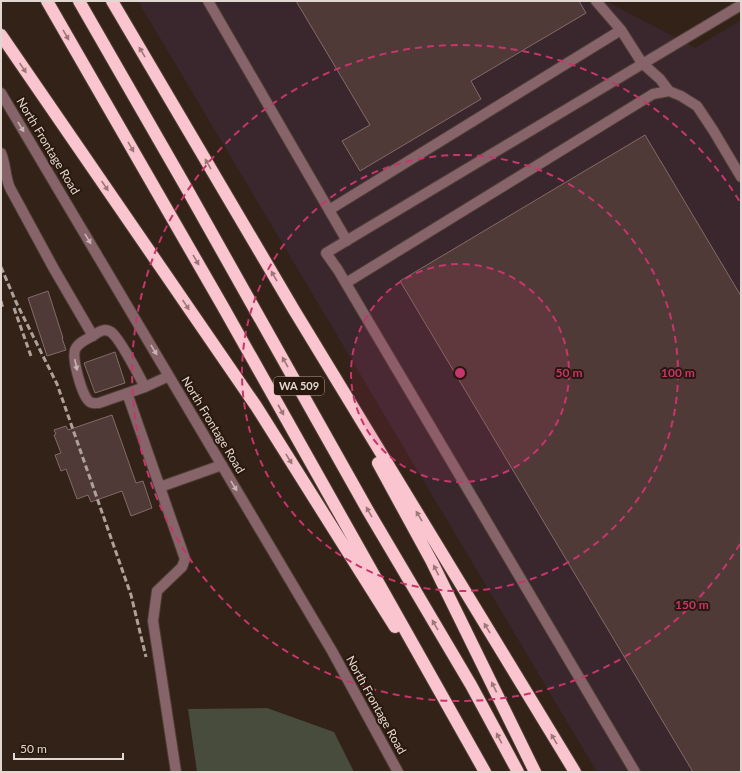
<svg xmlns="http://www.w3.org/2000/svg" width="742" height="773" viewBox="0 0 742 773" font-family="Lato,sans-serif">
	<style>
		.industrial { fill: #3a272d }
		.green { fill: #474c3c }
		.building { fill: #503a37; stroke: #836b67 }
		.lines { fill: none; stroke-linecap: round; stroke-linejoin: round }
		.minor-casing { stroke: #4e3f35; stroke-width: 12 }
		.highway-casing { stroke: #4e3f35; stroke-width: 14 }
		.minor { stroke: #87646a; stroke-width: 10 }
		.highway { stroke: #fac5ce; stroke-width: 12 }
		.rail { stroke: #aea199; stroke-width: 3; stroke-dasharray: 6 3; stroke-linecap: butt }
		.oneway { fill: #9c7778 }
		.oneway2 { fill: #c7b5b2 }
		.ring { fill: none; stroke: #c7356d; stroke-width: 2; stroke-dasharray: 7 5 }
		.labels { text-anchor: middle; stroke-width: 4; stroke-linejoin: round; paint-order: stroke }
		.shield { fill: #28180e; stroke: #ab9e96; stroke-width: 1 }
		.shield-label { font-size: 11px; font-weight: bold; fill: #e3d8d1 }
		.street-label { font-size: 12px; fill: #e3d8d1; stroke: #28180e }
		.centre { fill: #c7356d; stroke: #28180e; stroke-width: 2 }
		.ring-label { font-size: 12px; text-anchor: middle; font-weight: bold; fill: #c7356d; stroke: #28180e; stroke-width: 4; stroke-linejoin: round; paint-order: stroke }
	</style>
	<rect width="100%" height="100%" fill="#322217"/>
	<!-- industrial -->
	<path class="industrial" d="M138,1H606L695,48L741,20V772H597Z"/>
	<!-- green -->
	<path class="green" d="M267,708L334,732L354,772H197L188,709Z"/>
	<!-- building -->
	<path class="building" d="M296,1H579L586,13L471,81L481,99L360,171L342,141L370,125Z
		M645,135L741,296V772H693L400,281Z
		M48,291L63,338H62L66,350L47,356L28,298Z
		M115,352L125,383L95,393L84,363Z
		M112,415L136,483L143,481L152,508L131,516L122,491L91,502L88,495L77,499L66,469L61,471L55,455L61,453L54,435L56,434L54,430L66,426L68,430Z"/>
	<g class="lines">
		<defs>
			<path id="minor" d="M208,1L347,241
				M596,1L621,30L642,63L660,79L669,91
				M1,93L332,651L398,772
				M1,153C6,165 5,177 10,188L54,269L93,336
				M329,210L621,30
				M346,283L653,94L669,91L681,96L697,106L713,130L741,177
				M145,387C139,376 120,338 111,332C105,328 100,331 94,335C88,339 78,342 75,350C72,359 82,397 90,402C93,404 96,403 99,403L145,387L169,376
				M127,393L185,559L182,567L157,591L153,621L176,772
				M160,487L222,465
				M635,772L338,270L326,253L741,5"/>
			<path id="highway" d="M47,1L222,305L485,772
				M79,1L187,189L367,509L471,685L518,772
				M112,1L294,310L575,772
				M1,35L256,406L395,627
				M378,463L432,562L535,772"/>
		</defs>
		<!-- minor casing -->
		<use href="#minor" class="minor-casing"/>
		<!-- highway casing -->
		<use href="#highway" class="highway-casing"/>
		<!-- minor -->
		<use href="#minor" class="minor"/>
		<!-- highway -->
		<use href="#highway" class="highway"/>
		<!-- rail -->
		<path class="rail" d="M1,267L16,302L57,384L131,595L146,657
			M1,301L3,309
			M14,308L32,359"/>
	</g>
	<!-- one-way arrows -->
	<defs><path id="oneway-solid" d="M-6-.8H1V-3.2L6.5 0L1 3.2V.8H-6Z"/></defs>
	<g class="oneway">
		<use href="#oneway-solid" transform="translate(66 35) rotate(60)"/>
		<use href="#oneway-solid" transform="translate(142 52) rotate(-121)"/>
		<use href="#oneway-solid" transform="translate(23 68) rotate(56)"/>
		<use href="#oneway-solid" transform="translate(131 147) rotate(60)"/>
		<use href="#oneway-solid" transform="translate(208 164) rotate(-120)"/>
		<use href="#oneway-solid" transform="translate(105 186) rotate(56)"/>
		<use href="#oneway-solid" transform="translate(196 260) rotate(60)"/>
		<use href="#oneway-solid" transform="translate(274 276) rotate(-120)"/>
		<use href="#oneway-solid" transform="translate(186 305) rotate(56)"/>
		<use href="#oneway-solid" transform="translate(285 362) rotate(-120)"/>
		<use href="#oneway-solid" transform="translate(281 410) rotate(61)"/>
		<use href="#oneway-solid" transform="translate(289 459) rotate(58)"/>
		<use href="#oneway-solid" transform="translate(369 512) rotate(-120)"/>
		<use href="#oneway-solid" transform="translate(419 516) rotate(-121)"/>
		<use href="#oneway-solid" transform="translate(436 570) rotate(-116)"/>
		<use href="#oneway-solid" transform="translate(435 625) rotate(-120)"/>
		<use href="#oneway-solid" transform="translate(487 628) rotate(-121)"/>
		<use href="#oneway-solid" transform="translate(494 687) rotate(-116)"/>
		<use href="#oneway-solid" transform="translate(499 738) rotate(-118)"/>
		<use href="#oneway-solid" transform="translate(554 739) rotate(-121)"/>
	</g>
	<g class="oneway2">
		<use href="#oneway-solid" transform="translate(21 127) rotate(59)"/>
		<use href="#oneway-solid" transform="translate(88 239) rotate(59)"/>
		<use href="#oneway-solid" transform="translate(154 350) rotate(59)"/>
		<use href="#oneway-solid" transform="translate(76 365) rotate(78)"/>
		<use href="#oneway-solid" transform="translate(234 486) rotate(59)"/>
	</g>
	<!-- distance rings -->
	<circle cx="460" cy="373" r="109" fill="#c7356d" fill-opacity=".12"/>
	<g class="ring">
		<circle cx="460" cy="373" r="109"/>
		<circle cx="460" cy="373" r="218"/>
		<path d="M740 544A328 328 0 1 1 740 202"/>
	</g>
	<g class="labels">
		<!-- shield labels -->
		<rect class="shield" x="274" y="377" width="50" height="18" rx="3"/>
		<g class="shield-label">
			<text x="299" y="390">WA 509</text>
		</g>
		<!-- street labels -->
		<g class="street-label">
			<text transform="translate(48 146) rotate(59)" y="4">North Frontage Road</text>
			<text transform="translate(213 425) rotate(59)" y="4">North Frontage Road</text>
			<text transform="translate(376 705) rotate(61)" y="4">North Frontage Road</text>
		</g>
	</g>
	<circle cx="460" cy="373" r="6" class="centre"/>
	<g class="ring-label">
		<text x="569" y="377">50 m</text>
		<text x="678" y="377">100 m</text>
		<text x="692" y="609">150 m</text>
	</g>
	<!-- border -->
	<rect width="742" height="773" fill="none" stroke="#e3d8d1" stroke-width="4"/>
	<!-- scale -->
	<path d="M14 753v6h109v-6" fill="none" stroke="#e3d8d1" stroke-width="2"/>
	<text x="20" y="753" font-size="12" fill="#e3d8d1" stroke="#28180e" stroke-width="3" paint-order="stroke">50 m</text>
</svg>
